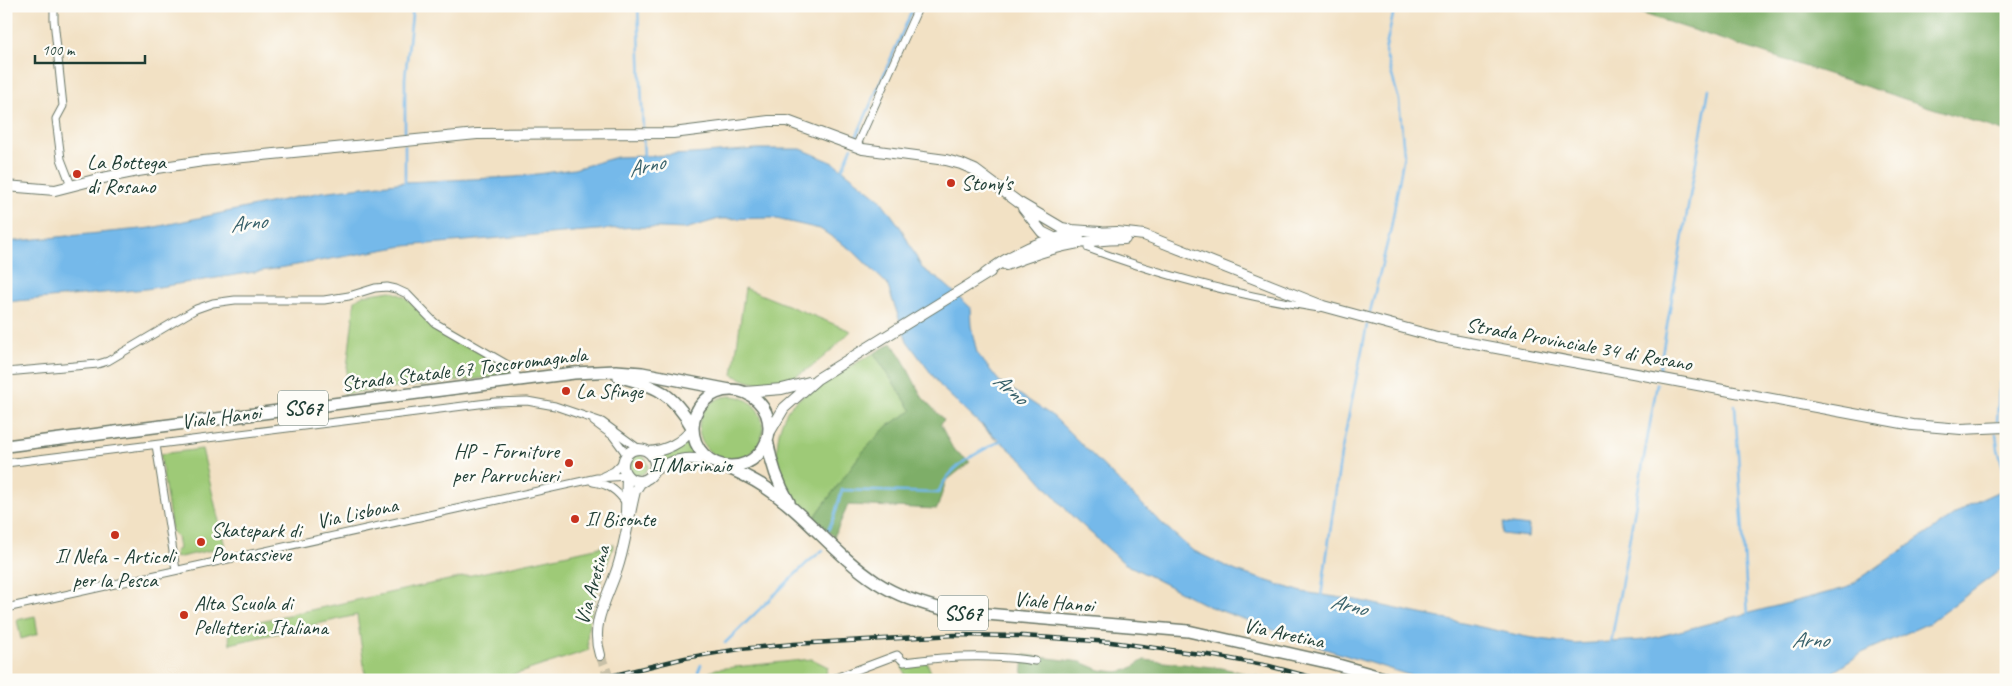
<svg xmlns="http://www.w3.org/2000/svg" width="2012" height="686" viewBox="0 0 2012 686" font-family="Caveat,sans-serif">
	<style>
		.green { fill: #9eca77; stroke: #5e8456 }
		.forest { fill: #7eae68; stroke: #4e764e }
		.water { fill: #74b9ea; stroke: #4a7b8f }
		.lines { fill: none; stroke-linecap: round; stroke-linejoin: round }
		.stream { stroke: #74b9ea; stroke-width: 2.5 }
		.secondary-tunnel { stroke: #c8c0a7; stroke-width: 10; stroke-dasharray: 10 5; stroke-linecap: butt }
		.street-casing { stroke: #697666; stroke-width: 9 }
		.secondary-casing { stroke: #697666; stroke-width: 12 }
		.primary-casing { stroke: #697666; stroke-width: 14 }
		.street { stroke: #fff; stroke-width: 7 }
		.secondary { stroke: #fff; stroke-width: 10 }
		.primary { stroke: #fff; stroke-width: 11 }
		.rail-casing { stroke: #1f3d34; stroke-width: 4.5 }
		.rail { stroke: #fdfcf7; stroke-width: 2.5; stroke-dasharray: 8; stroke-linecap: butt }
		.poi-dot { fill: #c8321e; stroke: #fdfcf7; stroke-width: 2 }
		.labels { text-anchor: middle; stroke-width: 5; stroke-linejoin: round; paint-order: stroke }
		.shield { fill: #fdfcf7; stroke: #62766e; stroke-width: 1 }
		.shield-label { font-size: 20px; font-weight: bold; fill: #1f3d34 }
		.poi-label { font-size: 21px; fill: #1f3d34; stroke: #fdfcf7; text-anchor: start }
		.street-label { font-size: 21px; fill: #1f3d34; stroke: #fdfcf7 }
		.water-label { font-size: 22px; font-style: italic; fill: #39626b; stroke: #fdfcf7 }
	</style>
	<rect width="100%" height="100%" fill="#fdfcf7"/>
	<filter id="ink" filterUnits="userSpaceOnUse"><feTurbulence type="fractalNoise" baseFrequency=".02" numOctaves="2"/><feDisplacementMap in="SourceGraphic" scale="10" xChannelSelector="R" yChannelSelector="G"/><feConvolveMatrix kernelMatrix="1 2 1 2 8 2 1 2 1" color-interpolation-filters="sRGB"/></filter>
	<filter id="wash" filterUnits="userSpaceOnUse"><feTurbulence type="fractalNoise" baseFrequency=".0096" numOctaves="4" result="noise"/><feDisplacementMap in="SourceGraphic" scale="20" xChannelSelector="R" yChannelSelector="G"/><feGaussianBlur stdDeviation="1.12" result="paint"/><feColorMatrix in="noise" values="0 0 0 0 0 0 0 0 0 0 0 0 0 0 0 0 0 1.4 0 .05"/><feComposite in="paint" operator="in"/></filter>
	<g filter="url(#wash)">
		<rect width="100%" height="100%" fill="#f2e1c4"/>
		<!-- green -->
		<path class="green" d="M745,288L851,331C827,355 790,393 751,382C745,381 739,377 733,375Z
			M391,291L405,297L435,327L510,369L512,375L344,394L355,300L363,295Z
			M874,353L912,411L887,426L860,455L814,518C804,509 793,499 785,487C772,468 775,421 793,404C816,383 847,369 874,353Z
			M699 428a32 32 0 1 1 64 0a32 32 0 1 1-64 0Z
			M686,440L694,455L659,464L657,455Z
			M202,449L225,547L176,558L175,551L179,549L177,536L172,532L160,454Z
			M628 465a10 10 0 1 1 20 0a10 10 0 1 1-20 0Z
			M614,544C606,570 581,625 589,650L498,680H366L357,615L230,644L228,628Z
			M35,616L38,634L21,639L17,620Z
			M812,659L828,667L825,678L820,680H708L706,674L716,669Z
			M926,660L934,680H907L901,663Z"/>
		<!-- forest -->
		<path class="forest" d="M1619,6H2006V132Z
			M892,343L903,360L922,397L944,420L940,424L953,449L970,462L946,481L937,509L848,505L834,537L814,518L860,455L887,426L912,411L874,353Z
			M1024,655L1081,662L1100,670L1117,672L1128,670L1144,660L1222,668L1274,680H1022Z"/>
		<!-- water -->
		<path class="water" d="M757,149H801L834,163L879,198L901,228L922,268L945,284L970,307L971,326L977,353L999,381L1054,417L1156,518L1192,550L1236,571L1302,592L1356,600L1527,637L1575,644L1645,640L1846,588L1969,505L2006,488V566L1929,623L1862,653L1821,680H1425L1325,649L1208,606L1124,563L1072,516L1023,461L981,424L999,442L942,388L907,341L887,284L853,251L820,229L772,218L719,219L685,229L634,227L404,246L274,269L146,289L6,302V242L151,228L321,192L405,182L515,177L574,169L617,157L693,154Z
			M1504,523L1529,526L1528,537L1502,534Z"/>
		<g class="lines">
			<!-- stream -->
			<path class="stream" d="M638,6L643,130
				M643,135L644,157
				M405,139V78L413,6
				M854,142L914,6
				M405,145V184
				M841,172L852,147
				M1370,312L1391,228L1404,154L1399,100L1385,51L1395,6
				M1659,371L1709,89
				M1735,405L1748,616
				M1997,421L1999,391L2006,362
				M1996,434L1998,449L2006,478
				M826,535L834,517L842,490L938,493C950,464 978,453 1004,439
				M1321,597L1341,454L1367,325
				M725,643L808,562L823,550
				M1611,643L1657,384
				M701,680L698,672L701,665"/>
		</g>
	</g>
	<g filter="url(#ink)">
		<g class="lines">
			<!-- secondary-tunnel -->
			<path class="secondary-tunnel" d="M600,655L610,680"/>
			<defs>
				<path id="street" d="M54,6V20L63,106L56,119L61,159L71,185
					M856,147L919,6
					M1088,248C1163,276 1240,296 1319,308
					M6,372L98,364L108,361L196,309L213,303L235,300H324L349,296L375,288L387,287L396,289L407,294L435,323L513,368L518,380
					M594,422L613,436L627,455
					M156,445L176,570
					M6,463L400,414L495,402L527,401L555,406L602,422L639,449
					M603,476L614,471L623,462
					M593,482C608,484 617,490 626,503
					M6,608L597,478L627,476
					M830,680L897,655L904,662C948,656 991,654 1035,661"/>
				<path id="secondary" d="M6,186L55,190L98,179L138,171L203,161L477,134L673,133L769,121H787L863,149L946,160L961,164L975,170L1018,202L1062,228L1072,230L1100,232
					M1023,208L1042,232L1058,240
					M1094,233L1117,232L1144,235L1323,306L1437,337L1913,425L1961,429L2006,427
					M1006,265C1047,249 1081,239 1125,239
					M985,274C1012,253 1044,238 1079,234
					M745,392L782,389L809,382
					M768,435L784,408L817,379L990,272
					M623 465a16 16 0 1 1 32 0a16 16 0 1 1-32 0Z
					M648,452C665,451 682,443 692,429
					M653,471C675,458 688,456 713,462
					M626,512L627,476
					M600,655C589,621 610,595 619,563C626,539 629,515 635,491L640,483L645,480"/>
				<path id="primary" d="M619,377C655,385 673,393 692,427
					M693 428a38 38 0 1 1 76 0a38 38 0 1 1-76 0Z
					M767,440C771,463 777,482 789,502
					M6,446L574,373L616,371L642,373L730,390
					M721,465C736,471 751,478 765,487C806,514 835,555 876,582C899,597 924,605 951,611L1188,631L1331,663L1391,680"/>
			</defs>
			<!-- street casing -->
			<use href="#street" class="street-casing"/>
			<!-- secondary casing -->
			<use href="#secondary" class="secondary-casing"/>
			<!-- primary casing -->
			<use href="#primary" class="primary-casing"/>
			<!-- street -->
			<use href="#street" class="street"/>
			<!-- secondary -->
			<use href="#secondary" class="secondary"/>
			<!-- primary -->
			<use href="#primary" class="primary"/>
			<defs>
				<path id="rail" d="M594,680L685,658L740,649L794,644L955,635L1023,636L1111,642L1215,656L1269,666L1322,680"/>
			</defs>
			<!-- rail casing -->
			<use href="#rail" class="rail-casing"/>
			<!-- rail -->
			<use href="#rail" class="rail"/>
		</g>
	</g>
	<!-- markers -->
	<g class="poi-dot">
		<circle cx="77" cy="174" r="5"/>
		<circle cx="951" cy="183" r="5"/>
		<circle cx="566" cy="391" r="5"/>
		<circle cx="569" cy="463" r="5"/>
		<circle cx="639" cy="465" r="5"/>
		<circle cx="575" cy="519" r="5"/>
		<circle cx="115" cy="535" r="5"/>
		<circle cx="201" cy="542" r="5"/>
		<circle cx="184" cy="615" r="5"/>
	</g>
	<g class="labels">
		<!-- shield labels -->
		<g class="shield">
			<rect x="278" y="390.5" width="50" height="35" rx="4"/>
			<rect x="938" y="595.5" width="50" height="35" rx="4"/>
		</g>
		<g class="shield-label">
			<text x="303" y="415">SS67</text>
			<text x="963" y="620">SS67</text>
		</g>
		<!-- poi labels -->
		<g class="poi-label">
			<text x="87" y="169">La Bottega<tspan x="87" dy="24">di Rosano</tspan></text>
			<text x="961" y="190">Stony's</text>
			<text x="576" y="398">La Sfinge</text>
			<text x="559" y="458" text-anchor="end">HP - Forniture<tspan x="559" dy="24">per Parruchieri</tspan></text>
			<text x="649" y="472">Il Marinaio</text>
			<text x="585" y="526">Il Bisonte</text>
			<text x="211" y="537">Skatepark di<tspan x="211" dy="24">Pontassieve</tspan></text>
			<text x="115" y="563" text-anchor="middle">Il Nefa - Articoli<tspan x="115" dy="24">per la Pesca</tspan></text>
			<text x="194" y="610">Alta Scuola di<tspan x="194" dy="24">Pelletteria Italiana</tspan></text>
		</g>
		<!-- street labels -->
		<g class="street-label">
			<text transform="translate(1579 344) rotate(10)" y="7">Strada Provinciale 34 di Rosano</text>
			<text transform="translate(464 369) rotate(-7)" y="7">Strada Statale 67 Toscoromagnola</text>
			<text transform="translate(221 417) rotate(-7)" y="7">Viale Hanoi</text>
			<text transform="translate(357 513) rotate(-12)" y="7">Via Lisbona</text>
			<text transform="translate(592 585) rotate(-74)" y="7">Via Aretina</text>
			<text transform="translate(1054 602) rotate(5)" y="7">Viale Hanoi</text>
			<text transform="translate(1284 633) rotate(12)" y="7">Via Aretina</text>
		</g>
		<!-- water labels -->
		<g class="water-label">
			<text transform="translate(646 165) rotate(-13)" y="8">Arno</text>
			<text transform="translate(248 222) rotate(-7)" y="8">Arno</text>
			<text transform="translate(1011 388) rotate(40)" y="8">Arno</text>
			<text transform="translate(1349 604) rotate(13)" y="8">Arno</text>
			<text x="1810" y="647">Arno</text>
		</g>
	</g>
	<!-- margin -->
	<rect width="2012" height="686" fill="none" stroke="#fdfcf7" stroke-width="25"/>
	<!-- scale -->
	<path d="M35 55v8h110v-8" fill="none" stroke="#1f3d34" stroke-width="2.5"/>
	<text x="42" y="55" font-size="15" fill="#1f3d34" stroke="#fdfcf7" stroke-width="4" paint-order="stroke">100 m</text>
</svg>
